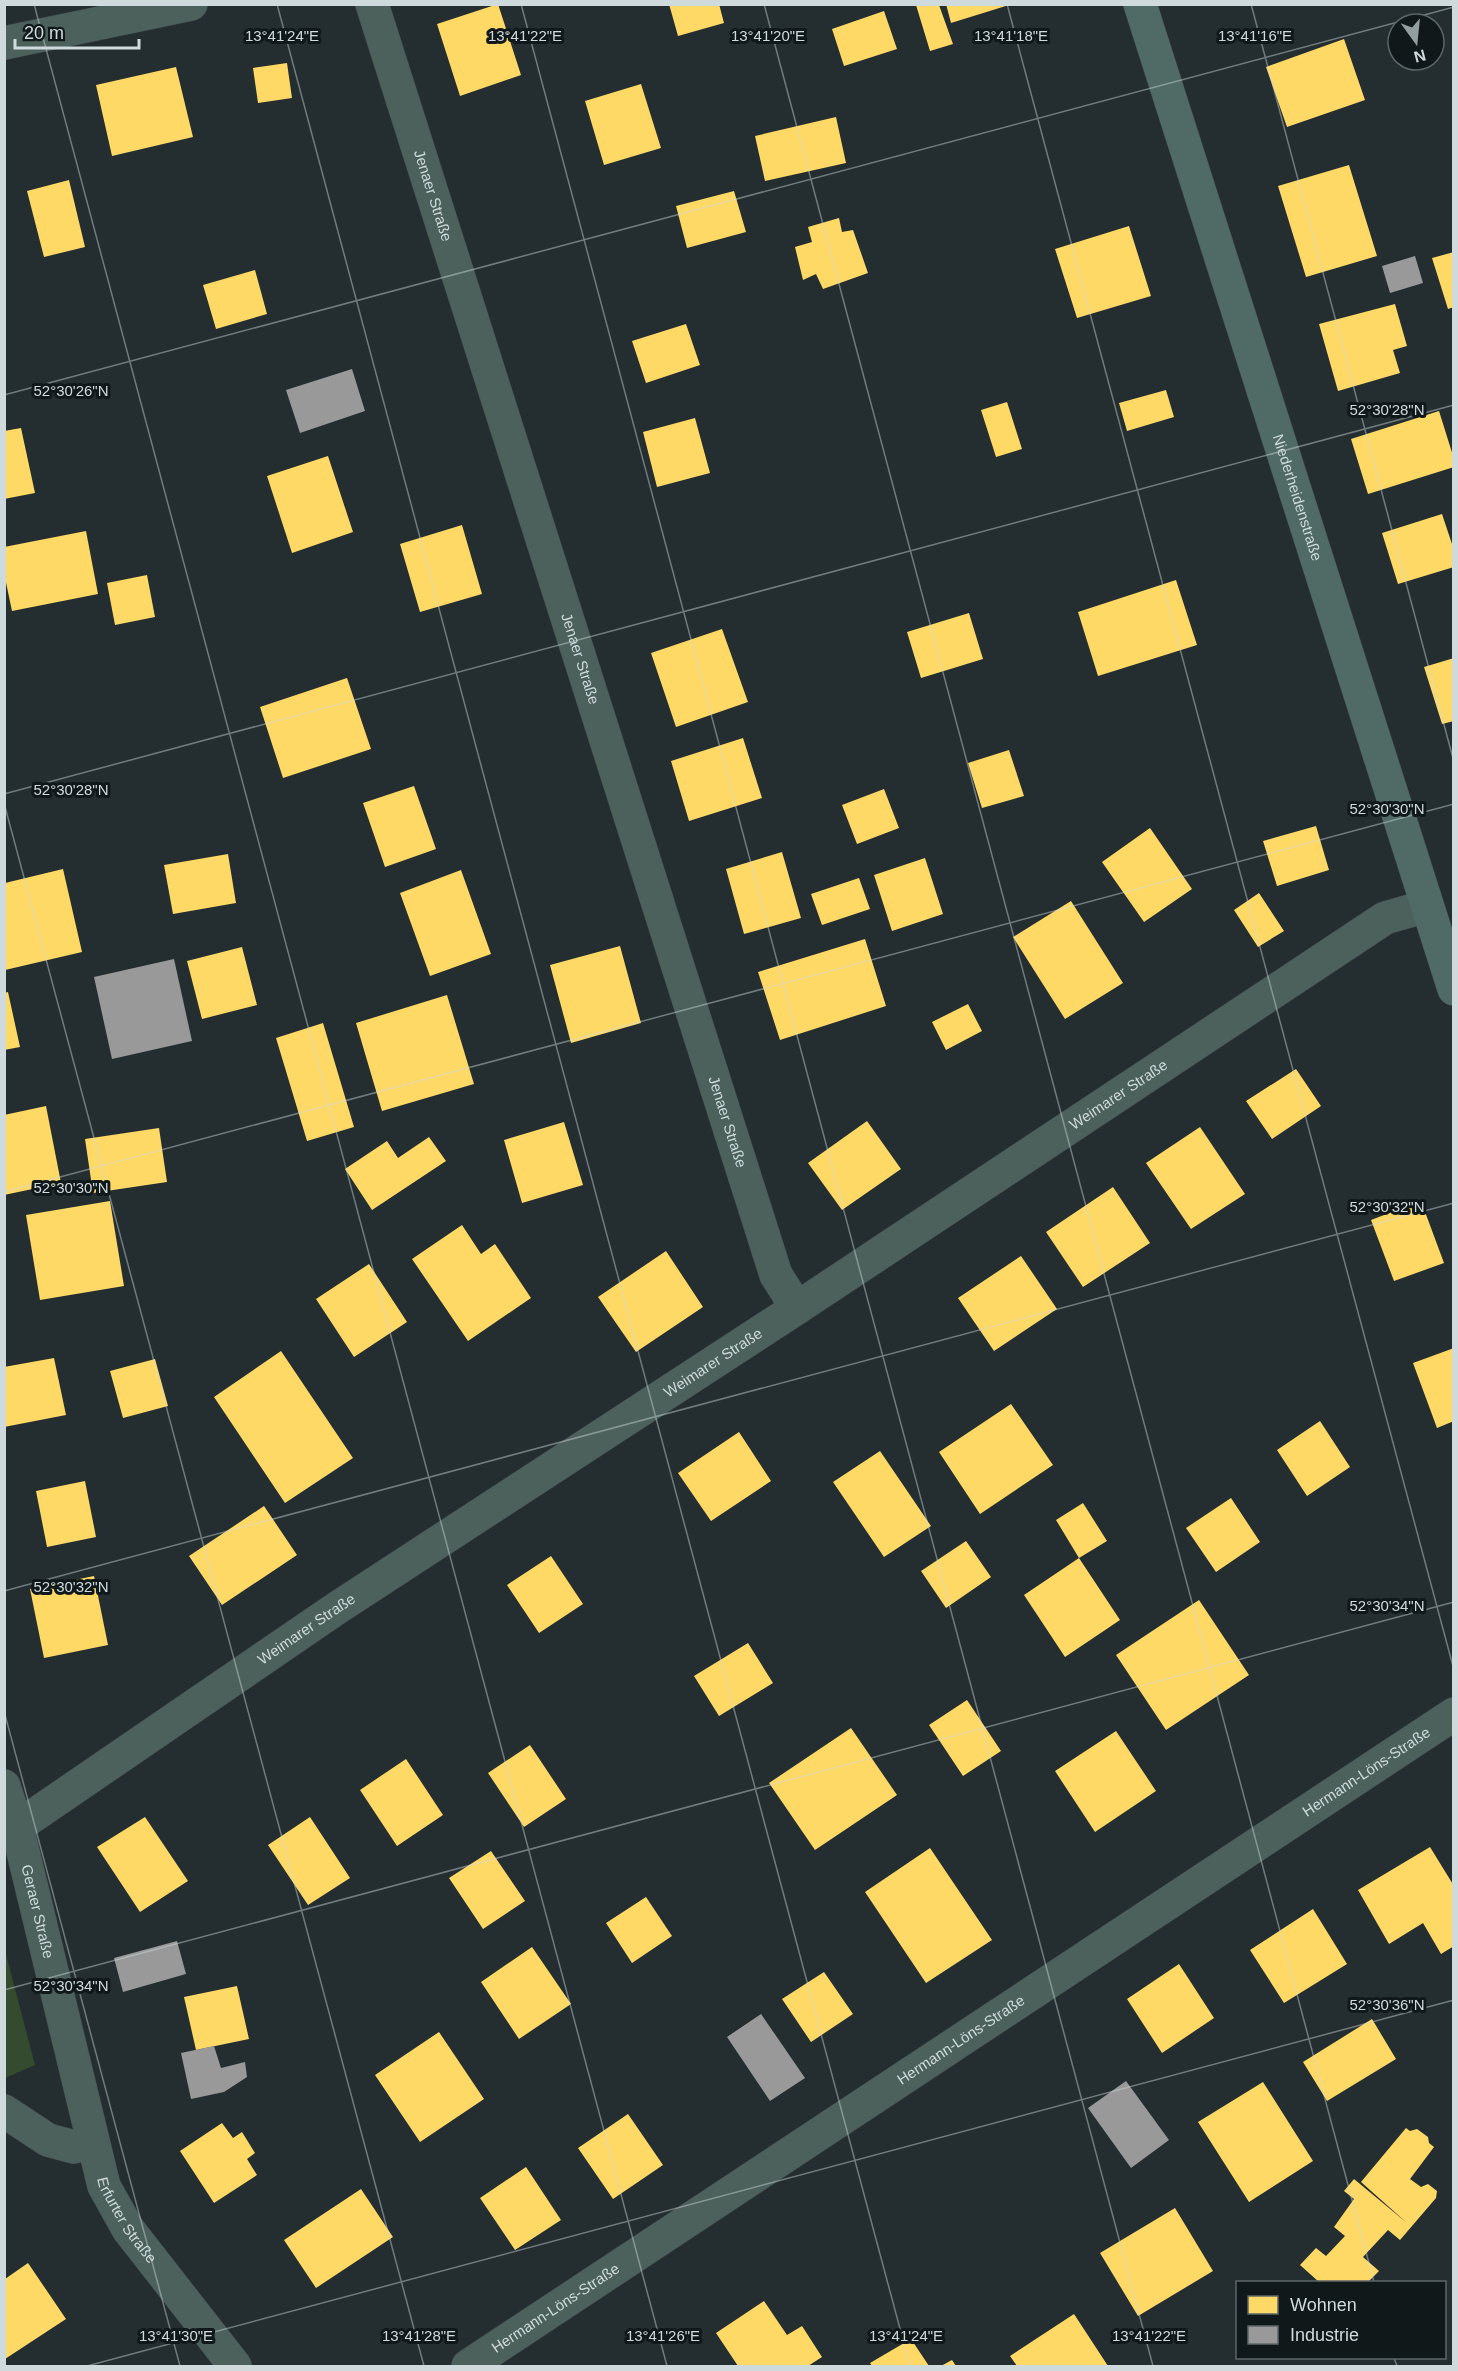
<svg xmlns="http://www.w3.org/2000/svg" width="1458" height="2371" viewBox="0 0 1458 2371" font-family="Arial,sans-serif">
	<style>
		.green { fill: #344b2f }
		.homes { fill: #ffd966 }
		.industry { fill: #999 }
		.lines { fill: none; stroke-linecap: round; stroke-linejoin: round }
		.street-casing { stroke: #40494b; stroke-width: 34 }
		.secondary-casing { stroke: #40494b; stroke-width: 34 }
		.street { stroke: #4d615c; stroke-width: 33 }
		.secondary { stroke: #506b65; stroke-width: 33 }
		.ticks { fill: none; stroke: #cfdadc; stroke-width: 1.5; stroke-opacity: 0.45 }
		.labels { text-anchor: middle; stroke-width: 6; stroke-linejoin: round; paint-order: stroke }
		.street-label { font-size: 15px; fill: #cfdadc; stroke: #10181a }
		.ticks-label { font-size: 15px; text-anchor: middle; fill: #cfdadc; stroke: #10181a; stroke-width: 6; stroke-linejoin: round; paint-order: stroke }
	</style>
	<rect width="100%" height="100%" fill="#242e30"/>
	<!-- green -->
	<path class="green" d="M4,1947L35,2065L5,2078H4Z"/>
	<!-- homes -->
	<path class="homes" d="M498,4L521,75L460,96L437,24Z
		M669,4H719L724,23L678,36Z
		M946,4H1009V5L951,23Z
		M916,5H939L953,44L930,51Z
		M884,11L897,49L844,66L832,29Z
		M1344,39L1365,100L1287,127L1266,67Z
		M287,63L292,98L258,103L253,68Z
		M176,67L193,137L112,156L96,85Z
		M641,84L661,148L604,165L585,101Z
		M836,117L846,163L765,181L755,136Z
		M1349,165L1377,256L1306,277L1278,186Z
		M69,180L85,247L44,257L27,191Z
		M734,191L746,232L687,248L676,206Z
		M839,218L842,232L853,230L868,273L823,289L816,274L803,280L795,247L812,242L808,227Z
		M1129,226L1151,296L1077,318L1055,249Z
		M1454,252V307L1448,309L1432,258Z
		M255,270L267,314L216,329L203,285Z
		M1395,304L1407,346L1393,350L1400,373L1338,391L1319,324Z
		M686,324L700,365L646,383L632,341Z
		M1166,390L1174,417L1127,431L1119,403Z
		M1007,402L1022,449L996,457L981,410Z
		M1439,411L1454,459V467L1368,494L1351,439Z
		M695,418L710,473L657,487L643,432Z
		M21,428L35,493L4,499V431Z
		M328,456L353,532L292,553L267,476Z
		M1442,514L1454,550V567L1398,584L1382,533Z
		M462,525L482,594L420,612L400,544Z
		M86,531L98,594L12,611L4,573V547Z
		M147,575L155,617L115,625L107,583Z
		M1176,580L1197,645L1098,676L1078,612Z
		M969,613L983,659L921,678L907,632Z
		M722,629L748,702L676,727L651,653Z
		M1454,658V721L1442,724L1424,667Z
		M347,678L371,749L283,778L260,707Z
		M743,738L762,798L689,821L671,761Z
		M1009,750L1024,796L982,808L968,763Z
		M414,786L436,849L385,867L363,803Z
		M884,789L899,828L857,844L842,805Z
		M1316,826L1329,870L1277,886L1263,841Z
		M1150,828L1192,889L1144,922L1102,862Z
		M782,852L801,918L744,934L726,869Z
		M228,854L236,903L173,914L164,865Z
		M925,858L943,914L892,931L874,875Z
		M63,869L82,952L5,970V883Z
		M461,870L491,954L430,976L400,893Z
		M859,878L870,909L822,925L811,894Z
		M1259,893L1284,931L1258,947L1234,910Z
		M1071,901L1123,983L1065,1019L1013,937Z
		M865,939L886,1006L780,1040L758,972Z
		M620,946L641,1023L571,1043L550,965Z
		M242,947L257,1005L202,1019L187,961Z
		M8,992L20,1047L4,1050V993Z
		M447,995L474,1084L382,1111L356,1023Z
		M968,1004L982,1031L946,1050L932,1022Z
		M323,1023L354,1127L307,1141L276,1038Z
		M1296,1069L1321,1106L1272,1139L1246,1101Z
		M46,1106L61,1183L4,1195V1115Z
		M867,1121L901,1169L842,1210L808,1163Z
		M564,1122L583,1185L522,1203L504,1140Z
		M1200,1127L1245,1194L1191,1229L1146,1163Z
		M159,1128L167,1182L93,1193L85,1139Z
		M429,1137L446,1161L372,1210L345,1169L387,1141L398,1158Z
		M1113,1187L1150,1243L1083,1287L1046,1232Z
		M110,1201L124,1286L40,1300L26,1215Z
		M1421,1201L1444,1263L1394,1281L1371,1220Z
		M462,1225L481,1254L495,1244L531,1298L468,1341L412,1259Z
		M666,1251L703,1307L636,1352L598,1297Z
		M1021,1256L1057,1309L994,1351L958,1298Z
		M369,1264L407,1322L354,1357L316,1299Z
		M1454,1348V1421L1437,1428L1413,1363Z
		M281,1351L353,1458L285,1503L214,1397Z
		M54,1358L66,1415L4,1427V1367Z
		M155,1359L168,1406L123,1418L110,1371Z
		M1011,1404L1053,1465L980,1514L939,1452Z
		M1320,1421L1350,1467L1307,1496L1277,1450Z
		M739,1432L771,1481L711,1521L678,1473Z
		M880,1451L931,1526L884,1557L833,1482Z
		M85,1481L96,1537L47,1547L36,1491Z
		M1231,1498L1260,1542L1216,1572L1186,1528Z
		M1083,1503L1107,1541L1079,1558L1056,1520Z
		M264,1506L297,1555L222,1605L189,1556Z
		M966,1541L991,1577L946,1608L921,1571Z
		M551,1556L583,1604L539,1633L507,1585Z
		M1079,1558L1120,1620L1065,1657L1024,1595Z
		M94,1576L108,1645L44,1658L30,1589Z
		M1199,1600L1249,1675L1166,1730L1116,1655Z
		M748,1643L773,1683L719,1716L694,1676Z
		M967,1700L1001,1751L963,1776L929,1725Z
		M851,1728L897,1795L815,1850L769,1783Z
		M1116,1731L1156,1791L1095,1832L1055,1771Z
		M530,1745L566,1799L524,1827L488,1773Z
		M406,1759L443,1815L397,1846L360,1790Z
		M145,1817L188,1881L140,1912L97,1847Z
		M310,1817L350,1878L308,1905L268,1845Z
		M1430,1847L1454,1886V1946L1441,1954L1423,1923L1389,1944L1358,1890Z
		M930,1848L992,1940L926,1983L865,1892Z
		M491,1851L525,1901L483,1929L449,1878Z
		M646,1897L672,1936L632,1963L606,1923Z
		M1313,1909L1347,1964L1284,2003L1250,1950Z
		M532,1947L571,2004L519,2039L481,1982Z
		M1179,1964L1214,2018L1162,2053L1127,1999Z
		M824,1972L853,2014L811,2042L782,1999Z
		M237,1986L249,2039L196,2050L184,1997Z
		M1372,2019L1396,2059L1327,2101L1303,2062Z
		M439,2032L484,2099L420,2142L375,2075Z
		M1263,2082L1313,2161L1249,2202L1198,2122Z
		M628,2114L663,2165L613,2199L578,2148Z
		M222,2123L233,2138L242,2132L255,2153L247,2159L257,2175L214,2203L180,2151Z
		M1406,2128L1410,2131L1417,2129L1428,2137L1429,2143L1434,2147L1410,2179L1421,2187L1428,2184L1437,2191L1436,2198L1400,2240L1388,2230L1363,2257L1379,2271L1368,2282H1319L1300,2265L1316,2248L1326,2256L1345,2236L1334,2227L1354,2199L1344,2191L1354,2179L1407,2223L1361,2182Z
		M526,2167L561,2220L515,2250L480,2198Z
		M361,2189L393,2237L316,2288L284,2240Z
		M1175,2208L1213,2271L1138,2316L1100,2253Z
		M28,2263L66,2319L5,2359V2279Z
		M764,2301L787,2335L802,2326L822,2357L808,2366H738L716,2333Z
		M1074,2314L1108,2366H1017L1010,2356Z
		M911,2339L929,2366H872L870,2363Z
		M952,2360L956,2366H941Z"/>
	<!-- industry -->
	<path class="industry" d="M1415,256L1423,283L1390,293L1382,266Z
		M352,369L365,411L300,433L286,390Z
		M174,959L192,1041L112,1059L94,977Z
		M177,1941L186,1974L123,1992L114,1958Z
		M761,2014L805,2078L770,2101L727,2037Z
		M214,2046L221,2068L245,2062L247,2077L224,2092L191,2099L181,2053Z
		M1126,2081L1169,2140L1131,2168L1088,2108Z"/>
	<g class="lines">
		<defs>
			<g id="street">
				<path id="s1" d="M372,4L776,1275L797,1308"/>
				<path d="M4,43L191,4"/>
				<path id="s2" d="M4,1786L17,1827L104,2186L128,2229L235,2366"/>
				<path id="s3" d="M4,1830L17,1827L337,1608L797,1308L1385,918L1427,906"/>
				<path d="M4,2111L48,2140L74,2147L92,2143"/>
				<path id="s4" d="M468,2366L1454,1714"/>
			</g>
			<g id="secondary">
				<path id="s5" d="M1140,4L1454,989"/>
			</g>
		</defs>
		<!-- street casing -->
		<use href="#street" class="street-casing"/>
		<!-- secondary casing -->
		<use href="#secondary" class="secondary-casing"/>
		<!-- street -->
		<use href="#street" class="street"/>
		<!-- secondary -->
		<use href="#secondary" class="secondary"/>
	</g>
	<!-- ticks -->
	<path class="ticks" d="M34,4L667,2366M277,4L910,2366M521,4L1153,2366M764,4L1374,2282M1007,4L1454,1670M1251,4L1454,762M4,395L1454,7M4,794L1454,405M4,803L424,2366M4,1192L1454,804M4,1591L1454,1203M4,1711L180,2366M4,1990L1454,1602M1394,2358L1397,2366M87,2366L1454,2000"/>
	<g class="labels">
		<!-- street labels -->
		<g class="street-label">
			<text dy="5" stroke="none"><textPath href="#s1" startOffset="201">Jenaer Straße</textPath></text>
			<text dy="5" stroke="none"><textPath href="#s5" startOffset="518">Niederheidenstraße</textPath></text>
			<text dy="5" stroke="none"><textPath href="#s1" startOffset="687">Jenaer Straße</textPath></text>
			<text dy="5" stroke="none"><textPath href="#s3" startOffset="1336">Weimarer Straße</textPath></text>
			<text dy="5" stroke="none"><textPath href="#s1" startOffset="1173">Jenaer Straße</textPath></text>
			<text dy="5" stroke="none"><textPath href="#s3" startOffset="850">Weimarer Straße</textPath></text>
			<text dy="5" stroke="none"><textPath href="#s3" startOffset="364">Weimarer Straße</textPath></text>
			<text dy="5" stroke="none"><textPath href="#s4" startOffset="1077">Hermann-Löns-Straße</textPath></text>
			<text dy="5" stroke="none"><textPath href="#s2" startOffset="130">Geraer Straße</textPath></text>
			<text dy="5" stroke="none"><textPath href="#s4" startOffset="591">Hermann-Löns-Straße</textPath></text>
			<text dy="5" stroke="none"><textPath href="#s2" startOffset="453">Erfurter Straße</textPath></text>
			<text dy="5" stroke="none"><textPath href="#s4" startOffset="105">Hermann-Löns-Straße</textPath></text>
		</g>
	</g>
	<g class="ticks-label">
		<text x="282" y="41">13°41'24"E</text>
		<text x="525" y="41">13°41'22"E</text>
		<text x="768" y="41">13°41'20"E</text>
		<text x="1011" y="41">13°41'18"E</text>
		<text x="1255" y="41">13°41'16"E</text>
		<text x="71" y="396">52°30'26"N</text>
		<text x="1387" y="415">52°30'28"N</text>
		<text x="71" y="795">52°30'28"N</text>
		<text x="1387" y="814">52°30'30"N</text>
		<text x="71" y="1193">52°30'30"N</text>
		<text x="1387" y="1212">52°30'32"N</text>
		<text x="71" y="1592">52°30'32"N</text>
		<text x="1387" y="1611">52°30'34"N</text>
		<text x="71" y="1991">52°30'34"N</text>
		<text x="1387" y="2010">52°30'36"N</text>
		<text x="176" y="2341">13°41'30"E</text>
		<text x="419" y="2341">13°41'28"E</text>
		<text x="663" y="2341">13°41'26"E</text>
		<text x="906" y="2341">13°41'24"E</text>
		<text x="1149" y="2341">13°41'22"E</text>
	</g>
	<!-- border -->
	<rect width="1458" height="2371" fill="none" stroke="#cfdadc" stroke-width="12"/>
	<!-- legend -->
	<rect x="1236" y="2281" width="210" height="78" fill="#10181a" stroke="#5c6668" stroke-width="1.5"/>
	<rect x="1248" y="2296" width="30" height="18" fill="#ffd966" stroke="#5c6668" stroke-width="1.5"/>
	<text x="1290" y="2311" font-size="18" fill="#cfdadc">Wohnen</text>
	<rect x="1248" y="2326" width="30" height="18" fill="#999999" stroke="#5c6668" stroke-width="1.5"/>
	<text x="1290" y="2341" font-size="18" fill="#cfdadc">Industrie</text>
	<!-- north arrow -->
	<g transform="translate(1416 42) rotate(165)"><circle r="28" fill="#10181a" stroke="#5c6668" stroke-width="1.5"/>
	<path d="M0-4.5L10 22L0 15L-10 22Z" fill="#939ea0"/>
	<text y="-9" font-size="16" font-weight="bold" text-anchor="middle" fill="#cfdadc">N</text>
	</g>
	<!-- scale -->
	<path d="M15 39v9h124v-9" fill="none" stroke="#cfdadc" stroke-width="3"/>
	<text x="24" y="39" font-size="18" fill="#cfdadc" stroke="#10181a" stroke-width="4.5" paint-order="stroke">20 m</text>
</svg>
